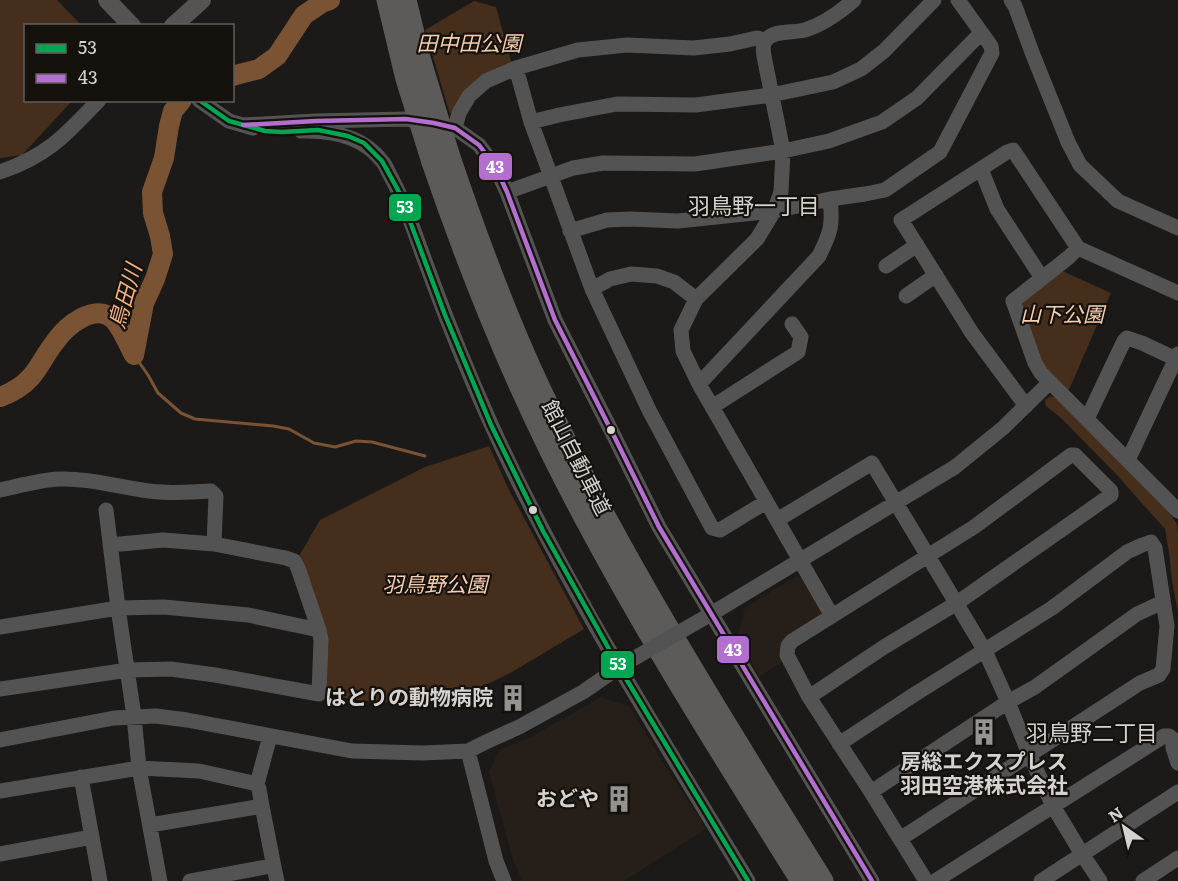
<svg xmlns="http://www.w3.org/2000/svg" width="1178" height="881" viewBox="0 0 1178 881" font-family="Literata,'Noto Sans JP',serif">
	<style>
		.built { fill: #261e18 }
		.green { fill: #452e1b }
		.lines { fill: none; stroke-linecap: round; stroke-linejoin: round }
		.stream { stroke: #7a5335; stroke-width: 3 }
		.river { stroke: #7a5335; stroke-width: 20 }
		.minor { stroke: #545353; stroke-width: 15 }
		.major { stroke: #565453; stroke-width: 18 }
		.highway { stroke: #5d5b59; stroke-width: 21 }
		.minor-bridge { stroke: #545353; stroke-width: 15 }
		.highway-bridge { stroke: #5d5b59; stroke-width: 21 }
		.bus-1-casing { stroke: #15110d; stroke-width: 9 }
		.bus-2-casing { stroke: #15110d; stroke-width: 9 }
		.bus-1 { stroke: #00a651; stroke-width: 4.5 }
		.bus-2 { stroke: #b36fd0; stroke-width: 4.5 }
		.bus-dot { fill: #d6d2d0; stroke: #15110d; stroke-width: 2 }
		.labels { text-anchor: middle; stroke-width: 4.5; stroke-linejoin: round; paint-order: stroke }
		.park-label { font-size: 21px; font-style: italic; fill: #f7ceaf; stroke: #15110d }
		.street-label { font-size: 21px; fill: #d6d2d0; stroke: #15110d }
		.poi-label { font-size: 21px; font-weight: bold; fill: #d6d2d0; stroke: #15110d; text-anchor: end }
		.neighbourhood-label { font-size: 22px; fill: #d6d2d0; stroke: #15110d }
		.water-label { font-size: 22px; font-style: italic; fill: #f6b27f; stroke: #15110d }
		.line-badge { stroke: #15110d; stroke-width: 2 }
		.badge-label { font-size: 16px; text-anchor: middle; font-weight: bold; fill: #fff }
	</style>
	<rect width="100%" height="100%" fill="#1c1a18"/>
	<!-- built -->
	<path class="built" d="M796,576L804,578L824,611L823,616L780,646L787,660L759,676L737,638L745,608Z
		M601,697L630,707L661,759L706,829L624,881H522L512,856L489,772L499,750L531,737Z"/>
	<!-- green -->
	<path class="green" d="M0,0H57L81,25L26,26V100L72,101L22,155L0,158Z
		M474,1L496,7L512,65L458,105L450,114L425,30Z
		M1060,270L1111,293L1068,392L1043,367L1019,308L1022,301Z
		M1051,396L1056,398L1168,511L1177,524L1178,533V612L1172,581L1169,552L1165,529L1116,474L1061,418L1046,406L1045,400Z
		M489,446L509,490L584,629L512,672L490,683L449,697H437L431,701L400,703L362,701L325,694L312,596L299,556L320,520L425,467Z"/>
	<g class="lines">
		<!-- stream -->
		<path class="stream" d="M134,355L148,375L158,393L181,413L195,419L273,426L289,429L314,443L335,447L356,441L372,442L425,456"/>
		<!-- river -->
		<path class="river" d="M232,76L259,69L277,56L304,15L322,3L330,0
			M134,355L144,303L155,279L163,254L160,236L153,213L152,192L164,158L169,126L173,111L182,100
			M0,397C11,393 23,386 31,377C41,365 46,353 55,342C66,326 95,302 113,319C120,325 129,346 134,355"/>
		<!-- minor -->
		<path class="minor" d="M1011,0L1015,6L1033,55L1068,142L1080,165L1118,201L1178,228
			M516,68L531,122L592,289L649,410L712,528L720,530L766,502
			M199,100L229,121L253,128
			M531,122L559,115L617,104L696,105L771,95L833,82L861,69L884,51L934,0
			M243,125L316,121L406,119L434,123L455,128L479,145L495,166L507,192L555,320L613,434L659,527L872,881
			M455,128L459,113L469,96L486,81L516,68L578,50L627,45L694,48L730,44L757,38L765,40
			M301,131C331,130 363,136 382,161C386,165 388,172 391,177C407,206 416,238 428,269C447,321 468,373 491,424C563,583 658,732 748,881
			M981,169L997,209L1042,278
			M0,172C47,156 66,135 99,100
			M507,192L573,168L603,163L695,164L783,151L829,141L882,122L917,98L981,33
			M570,231L607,220L631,219L678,221L774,211L830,199L865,194L885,190L940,152L992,53L991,46L958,0
			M1078,248L1069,257L1013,301L1035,363L1041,373L1178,511
			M886,266L917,245
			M592,289L610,279L631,274L657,276L674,282L696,299
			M906,296L936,275
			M699,384L819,256C831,232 833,225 830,199
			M1026,406L972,333L901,220L1007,152L1013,150L1078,248L1178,293
			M712,407L798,352L801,337L792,324
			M1087,419L1124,341L1127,338L1142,343L1178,360
			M1128,460L1178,354
			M0,490C19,486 39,480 59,479C87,478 114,486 142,490C165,494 188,492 211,491L216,496L214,544
			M106,510L118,608L134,716L139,768L160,881
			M777,520L872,463L985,651L1008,702L1029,754L1053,806L1082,854L1100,881
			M711,614L955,467L1003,428L1050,382
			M832,616L699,384L683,351L681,330L696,299L757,239L774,211L781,192L783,151L764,56C763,49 762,43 768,38C777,30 794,33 805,30C824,24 839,13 854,0
			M0,627L118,608L164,607L248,615L319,630
			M0,689L128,670L171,669L215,675L319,694L321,640L319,630L298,568L294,561L286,558L214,544L163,540L110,545
			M809,697L884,647L957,603L1111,495V491L1075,455H1071L974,527L792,641L788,646L787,655L809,697L871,792L926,881
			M0,740L114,718L156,716L187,720L352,751L423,753L468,751L486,742L519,727L583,692L619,667
			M839,744L912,696L1052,608L1127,552L1142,545L1151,542L1155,548L1167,626L1163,669L1159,675L1140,683L900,839
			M468,751L496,861L504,881
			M81,777L100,881
			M257,784L270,736
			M0,791L139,768L199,771L257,784L259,789L262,806L150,825
			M871,792L1008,702L1035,687L1137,614L1163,602
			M262,806L274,867
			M0,854L92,837
			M190,881L271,866L274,867L277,881
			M935,881L1164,736H1169L1173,739V748L1178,763
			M1041,881L1178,792
			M1143,881L1178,858"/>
		<!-- major -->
		<path class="major" d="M107,0L132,26
			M173,26L202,0"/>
		<!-- highway -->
		<path class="highway" d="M449,154C476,234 505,314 541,390C622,561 724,721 823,881
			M432,162C466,262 505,360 552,455C625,602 714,742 801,881"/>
		<!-- minor-bridge -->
		<path class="minor-bridge" d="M619,667L711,614"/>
		<!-- highway-bridge -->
		<path class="highway-bridge" d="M387,0L406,79L432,162
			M406,0L420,58L449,154"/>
		<defs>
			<path id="bus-1" d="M199,100L229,121L265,131L282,132L318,130L348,136L364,143L382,161L399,192L445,315L491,425L543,531L619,667L748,881"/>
			<path id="bus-2" d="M243,125L316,121L406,119L434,123L455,128L479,145L495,166L507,192L555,320L613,434L659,527L872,881"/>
		</defs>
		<!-- bus-1 casing -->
		<use href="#bus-1" class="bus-1-casing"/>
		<!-- bus-2 casing -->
		<use href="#bus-2" class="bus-2-casing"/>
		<!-- bus-1 -->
		<use href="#bus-1" class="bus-1"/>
		<!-- bus-2 -->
		<use href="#bus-2" class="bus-2"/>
	</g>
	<!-- icons -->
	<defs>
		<symbol id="building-bare" viewBox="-9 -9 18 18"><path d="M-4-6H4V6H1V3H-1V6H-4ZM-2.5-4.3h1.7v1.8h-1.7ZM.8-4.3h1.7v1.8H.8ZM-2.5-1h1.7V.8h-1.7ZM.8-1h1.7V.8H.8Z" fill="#959290" stroke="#15110d" stroke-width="2.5" paint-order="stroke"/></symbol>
	</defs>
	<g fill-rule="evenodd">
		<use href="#building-bare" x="494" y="679" width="38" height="38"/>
		<use href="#building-bare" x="965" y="713" width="38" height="38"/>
		<use href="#building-bare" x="600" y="780" width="38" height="38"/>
	</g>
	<!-- markers -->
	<g class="bus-dot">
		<circle cx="611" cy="430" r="5"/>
		<circle cx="533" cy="510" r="5"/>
	</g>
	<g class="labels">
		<!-- park labels -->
		<g class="park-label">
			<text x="469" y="51">田中田公園</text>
			<text x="1062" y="322">山下公園</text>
			<text x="435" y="592">羽鳥野公園</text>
		</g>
		<!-- street labels -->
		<g class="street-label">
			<text transform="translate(576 458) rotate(63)" y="7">館山自動車道</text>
		</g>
		<!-- poi labels -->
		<g class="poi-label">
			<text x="493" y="705">はとりの動物病院</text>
			<text x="984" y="769" text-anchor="middle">房総エクスプレス<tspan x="984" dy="24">羽田空港株式会社</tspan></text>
			<text x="599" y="806">おどや</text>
		</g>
		<!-- neighbourhood labels -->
		<g class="neighbourhood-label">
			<text x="754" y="214">羽鳥野一丁目</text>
			<text x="1092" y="741">羽鳥野二丁目</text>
		</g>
		<!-- water labels -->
		<g class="water-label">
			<text transform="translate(125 296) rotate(-74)" y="8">鳥田川</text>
		</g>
	</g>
	<g class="line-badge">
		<rect x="478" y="152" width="35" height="29" rx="6" fill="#b36fd0"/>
		<rect x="388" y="193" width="34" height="29" rx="6" fill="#00a651"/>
		<rect x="716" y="635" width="34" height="29" rx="6" fill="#b36fd0"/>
		<rect x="600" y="650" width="35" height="29" rx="6" fill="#00a651"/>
	</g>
	<g class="badge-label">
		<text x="495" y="173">43</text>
		<text x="405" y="213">53</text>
		<text x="733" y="656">43</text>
		<text x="618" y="670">53</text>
	</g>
	<!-- legend -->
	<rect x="24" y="24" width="210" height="78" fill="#15110d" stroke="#625e5b" stroke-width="1.5"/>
	<rect x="36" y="44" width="30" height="9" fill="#00a651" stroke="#625e5b" stroke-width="1.5"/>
	<text x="78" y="54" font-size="18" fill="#d6d2d0">53</text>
	<rect x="36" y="74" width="30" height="9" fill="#b36fd0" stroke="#625e5b" stroke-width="1.5"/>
	<text x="78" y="84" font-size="18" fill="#d6d2d0">43</text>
	<!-- north arrow -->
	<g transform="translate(1124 827) rotate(326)" stroke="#15110d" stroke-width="4.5" paint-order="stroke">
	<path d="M0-4.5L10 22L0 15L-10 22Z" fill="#d6d2d0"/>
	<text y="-9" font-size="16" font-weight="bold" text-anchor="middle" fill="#d6d2d0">N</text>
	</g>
</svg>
